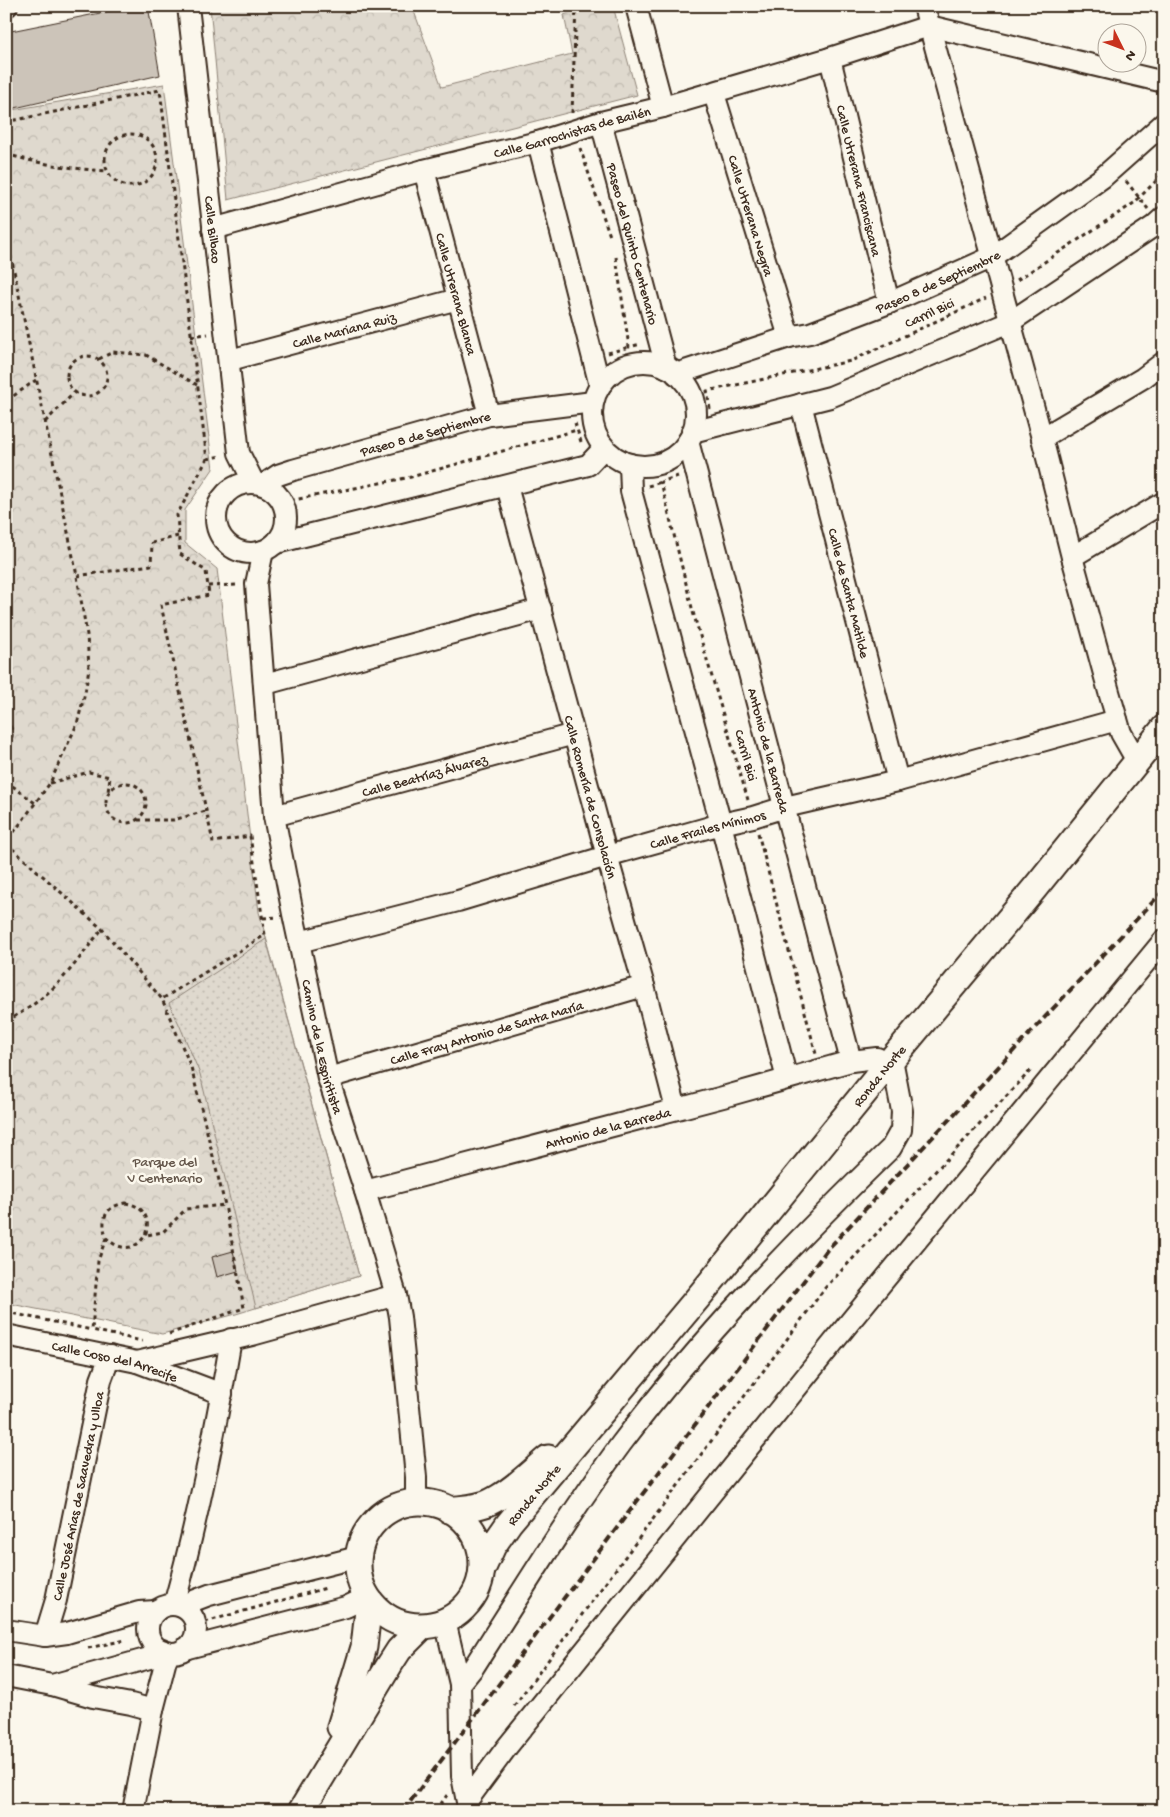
<svg xmlns="http://www.w3.org/2000/svg" width="1170" height="1817" viewBox="0 0 1170 1817" font-family="'Gochi Hand',sans-serif">
	<style>
		.forest { fill: url(#forest-crowns); stroke: #8d8276 }
		.garden { fill: url(#garden-dots); stroke: #8d8276 }
		.building { fill: #ccc4b9; stroke: #3b2a1e }
		.lines { fill: none; stroke-linecap: round; stroke-linejoin: round }
		.minor-casing { stroke: #3b2a1e; stroke-width: 24 }
		.major-casing { stroke: #3b2a1e; stroke-width: 29 }
		.path { stroke: #3b2a1e; stroke-width: 3; stroke-dasharray: 4 4; stroke-linecap: butt }
		.minor { stroke: #fbf7ec; stroke-width: 20 }
		.major { stroke: #fbf7ec; stroke-width: 25 }
		.rail { stroke: #3b2a1e; stroke-width: 4; stroke-dasharray: 8 4; stroke-linecap: butt }
		.labels { text-anchor: middle; stroke-width: 5; stroke-linejoin: round; paint-order: stroke }
		.street-label { font-size: 14px; fill: #3b2a1e; stroke: #fbf7ec }
		.park-label { font-size: 14px; fill: #64564a; stroke: #fbf7ec }
	</style>
	<defs>
		<pattern id="forest-crowns" width="20" height="18" patternUnits="userSpaceOnUse" patternTransform="scale(1.25)"><rect width="20" height="18" fill="#dfd9ce"/><path d="M2 6a3 3 0 1 1 6 0M12 15a3 3 0 1 1 6 0" fill="none" stroke="#c0bab0"/></pattern>
		<pattern id="garden-dots" width="8" height="8" patternUnits="userSpaceOnUse" patternTransform="scale(1.25)"><rect width="8" height="8" fill="#dfd9ce"/><path d="M2 2h.1M6 6h.1" fill="none" stroke="#c0bab0" stroke-width="1.8" stroke-linecap="round"/></pattern>
	</defs>
	<rect width="100%" height="100%" fill="#fbf7ec"/>
	<filter id="ink" filterUnits="userSpaceOnUse"><feTurbulence type="fractalNoise" baseFrequency=".02" numOctaves="2"/><feDisplacementMap in="SourceGraphic" scale="10" xChannelSelector="R" yChannelSelector="G"/><feConvolveMatrix kernelMatrix="1 2 1 2 8 2 1 2 1" color-interpolation-filters="sRGB"/></filter>
	<g filter="url(#ink)">
		<!-- forest -->
		<path class="forest" d="M210,6H412L442,87L572,54L564,15L586,6H613L637,95L228,200Z
			M164,84L213,469L185,510V543L217,569L259,912L359,1276L236,1314L162,1334L6,1303V111Z"/>
		<!-- garden -->
		<path class="garden" d="M266,939L359,1276L256,1308L200,1074L179,1024L169,1003Z"/>
		<!-- building -->
		<path class="building" d="M135,6H148L160,75L6,110V32Z
			M233,1251L238,1271L217,1277L212,1257Z"/>
		<g class="lines">
			<defs>
				<g id="minor">
					<path d="M6,6H7"/>
					<path id="s1" d="M188,6L239,453L254,483"/>
					<path d="M636,6L663,107"/>
					<path d="M924,6L1042,438L1072,557L1109,692L1121,733L1137,761"/>
					<path id="s2" d="M830,58L889,303"/>
					<path id="s3" d="M714,92L715,97L789,337"/>
					<path id="s4" d="M601,122L666,367"/>
					<path d="M538,142L600,386"/>
					<path id="s5" d="M424,170L489,415"/>
					<path id="s6" d="M213,229L424,170L538,142L601,122L663,107L830,58L929,26L1164,82"/>
					<path id="s7" d="M230,360L458,299"/>
					<circle cx="644" cy="414" r="52"/>
					<path id="s8" d="M676,374L789,337L810,333L889,303L992,257L1102,178L1164,123"/>
					<path id="s9" d="M801,404L898,781"/>
					<path d="M692,432L830,397L1010,322L1154,226L1164,217"/>
					<path d="M1042,438L1143,378L1164,362"/>
					<path id="s10" d="M688,441L851,1061"/>
					<path d="M630,464L631,491L721,824L787,1079"/>
					<circle cx="251" cy="518" r="35"/>
					<path id="s11" d="M263,485L278,475L293,470L489,415L593,402"/>
					<path id="s12" d="M507,486L607,856L644,986L676,1109"/>
					<path d="M276,543L588,465L604,448"/>
					<path id="s13" d="M263,551L256,584L274,816L293,914L328,1078L365,1191L396,1295L400,1317L416,1477V1502"/>
					<path d="M1072,557L1164,502"/>
					<path d="M265,684L541,609"/>
					<path id="s14" d="M274,816L574,734"/>
					<path id="s15" d="M299,942L458,901L607,856L721,824L753,817L785,807L898,781L1117,720"/>
					<path id="s16" d="M328,1078L644,986"/>
					<path id="s17" d="M365,1191L723,1097L851,1061L877,1058L889,1064"/>
					<path id="s18" d="M6,1335L137,1362L222,1394"/>
					<path d="M137,1362L252,1335L396,1295"/>
					<path d="M174,1605C198,1518 216,1428 231,1339"/>
					<circle cx="172" cy="1629" r="24"/>
					<path d="M183,1607L188,1603L209,1595L358,1557"/>
					<path d="M445,1621L460,1684L462,1776L468,1807"/>
					<path d="M6,1630L45,1636L67,1633L139,1612L156,1611"/>
					<path id="s19" d="M45,1636L56,1600L101,1380L110,1356"/>
					<path d="M184,1649L346,1607L367,1597"/>
					<path d="M6,1676L52,1685L153,1657L162,1650"/>
					<path d="M460,1684L473,1668C521,1593 568,1516 621,1444C703,1336 794,1242 891,1148L901,1130L902,1111L892,1059"/>
					<path d="M52,1685L93,1697L131,1704L153,1710"/>
					<path d="M467,1801L507,1747L853,1318L1164,940"/>
					<path d="M133,1811L153,1710L168,1652"/>
				</g>
				<g id="major">
					<circle cx="420" cy="1564" r="62"/>
					<path d="M449,1510C463,1508 480,1508 492,1501C513,1491 531,1472 548,1458"/>
					<path id="s20" d="M482,1570L493,1546L509,1523L701,1294L892,1059L1034,889L1164,728"/>
					<path d="M340,1727L364,1647L369,1601"/>
					<path d="M301,1811L390,1664L399,1650L422,1627"/>
				</g>
			</defs>
			<!-- minor casing -->
			<use href="#minor" class="minor-casing"/>
			<!-- major casing -->
			<use href="#major" class="major-casing"/>
			<!-- path -->
			<path class="path" d="M572,113L576,6
				M6,122L160,90L207,459L177,515L180,554L206,571L209,595L161,605L213,842L250,836L265,935L162,999
				M105 160a26 26 0 1 1 52 0a26 26 0 1 1-52 0Z
				M580,148L610,236
				M6,154C39,164 73,169 107,171
				M1126,181L1148,209
				M6,232L77,576L87,635L89,668L85,693L77,724L50,783L6,843
				M616,257L629,347L641,344
				M1017,280L1134,203L1164,173
				M191,336L208,334
				M608,353L629,347
				M67 376a20 20 0 1 1 40 0a20 20 0 1 1-40 0Z
				M99,359L113,352L146,355L197,385
				M6,398L12,397L36,380
				M710,409L707,391L851,361L986,298
				M45,422L75,392
				M575,423L582,445
				M207,459L221,456
				M678,476L661,482L693,612L748,800
				M648,486L661,482
				M283,502L411,477L577,430
				M77,576L151,565L152,543L178,536
				M208,586L238,585
				M6,719C14,729 14,740 6,749
				M6,781L35,803
				M106 803a20 20 0 1 1 40 0a20 20 0 1 1-40 0Z
				M50,783L89,772L110,777L108,792
				M138,820H173L206,811
				M758,833L816,1054
				M6,843L102,929L162,999L191,1067L225,1205L186,1209L163,1232L147,1235
				M263,918L277,917
				M6,1021C53,997 71,969 102,929
				M125,1203C164,1208 146,1259 116,1245C112,1243 109,1240 106,1238C101,1219 104,1207 125,1203Z
				M106,1238L98,1261L92,1330L142,1341
				M6,1312L92,1330
				M169,1334L244,1308L225,1205
				M205,1622L326,1588
				M88,1648L126,1640
				M514,1706L825,1288L1033,1068
				M436,1811L447,1795"/>
			<!-- minor -->
			<use href="#minor" class="minor"/>
			<!-- major -->
			<use href="#major" class="major"/>
			<!-- rail -->
			<path class="rail" d="M403,1811L827,1250L1164,890"/>
		</g>
	</g>
	<g class="labels">
		<!-- street labels -->
		<g class="street-label">
			<text dy="5" stroke="none"><textPath href="#s6" startOffset="372">Calle Garrochistas de Bailén</textPath></text>
			<text dy="5" stroke="none"><textPath href="#s2" startOffset="126">Calle Utrerana Franciscana</textPath></text>
			<text dy="5" stroke="none"><textPath href="#s3" startOffset="129">Calle Utrerana Negra</textPath></text>
			<text dy="5" stroke="none"><textPath href="#s1" startOffset="225">Calle Bilbao</textPath></text>
			<text dy="5" stroke="none"><textPath href="#s4" startOffset="126">Paseo del Quinto Centenario</textPath></text>
			<text dy="5" stroke="none"><textPath href="#s8" startOffset="278">Paseo 8 de Septiembre</textPath></text>
			<text dy="5" stroke="none"><textPath href="#s5" startOffset="128">Calle Utrerana Blanca</textPath></text>
			<text transform="translate(929 312) rotate(-25)" y="5">Carril Bici</text>
			<text dy="5" stroke="none"><textPath href="#s7" startOffset="118">Calle Mariana Ruiz</textPath></text>
			<text dy="5" stroke="none"><textPath href="#s11" startOffset="171">Paseo 8 de Septiembre</textPath></text>
			<text dy="5" stroke="none"><textPath href="#s9" startOffset="195">Calle de Santa Matilde</textPath></text>
			<text dy="5" stroke="none"><textPath href="#s10" startOffset="320">Antonio de la Barreda</textPath></text>
			<text transform="translate(747 755) rotate(74)" y="5">Carril Bici</text>
			<text dy="5" stroke="none"><textPath href="#s14" startOffset="156">Calle Beatríaz Álvarez</textPath></text>
			<text dy="5" stroke="none"><textPath href="#s12" startOffset="322">Calle Romería de Consolación</textPath></text>
			<text dy="5" stroke="none"><textPath href="#s15" startOffset="424">Calle Frailes Mínimos</textPath></text>
			<text dy="5" stroke="none"><textPath href="#s16" startOffset="165">Calle Fray Antonio de Santa María</textPath></text>
			<text dy="5" stroke="none"><textPath href="#s13" startOffset="502">Camino de la Espiritista</textPath></text>
			<text dy="5" stroke="none"><textPath href="#s20" startOffset="635">Ronda Norte</textPath></text>
			<text dy="5" stroke="none"><textPath href="#s17" startOffset="251">Antonio de la Barreda</textPath></text>
			<text dy="5" stroke="none"><textPath href="#s18" startOffset="112">Calle Coso del Arrecife</textPath></text>
			<text dy="5" stroke="none"><textPath href="#s20" startOffset="92">Ronda Norte</textPath></text>
			<text dy="5" stroke="none"><textPath href="#s19" startOffset="144">Calle José Arias de Saavedra y Ulloa</textPath></text>
		</g>
		<!-- park labels -->
		<g class="park-label">
			<text x="165" y="1166">Parque del<tspan x="165" dy="16">V Centenario</tspan></text>
		</g>
	</g>
	<!-- margin -->
	<rect width="1170" height="1817" fill="none" stroke="#fbf7ec" stroke-width="25"/>
	<rect x="12" y="12" width="1145" height="1792" fill="none" stroke="#3b2a1e" stroke-width="2" filter="url(#ink)"/>
	<!-- north arrow -->
	<g transform="translate(1122 48) rotate(132)"><circle r="24" fill="#fbf7ec" stroke="#aea59a"/>
	<path d="M0-4L9 19L0 12L-9 19Z" fill="#c8321e"/>
	<text y="-8" font-size="14" font-weight="bold" text-anchor="middle" fill="#3b2a1e">N</text>
	</g>
</svg>
